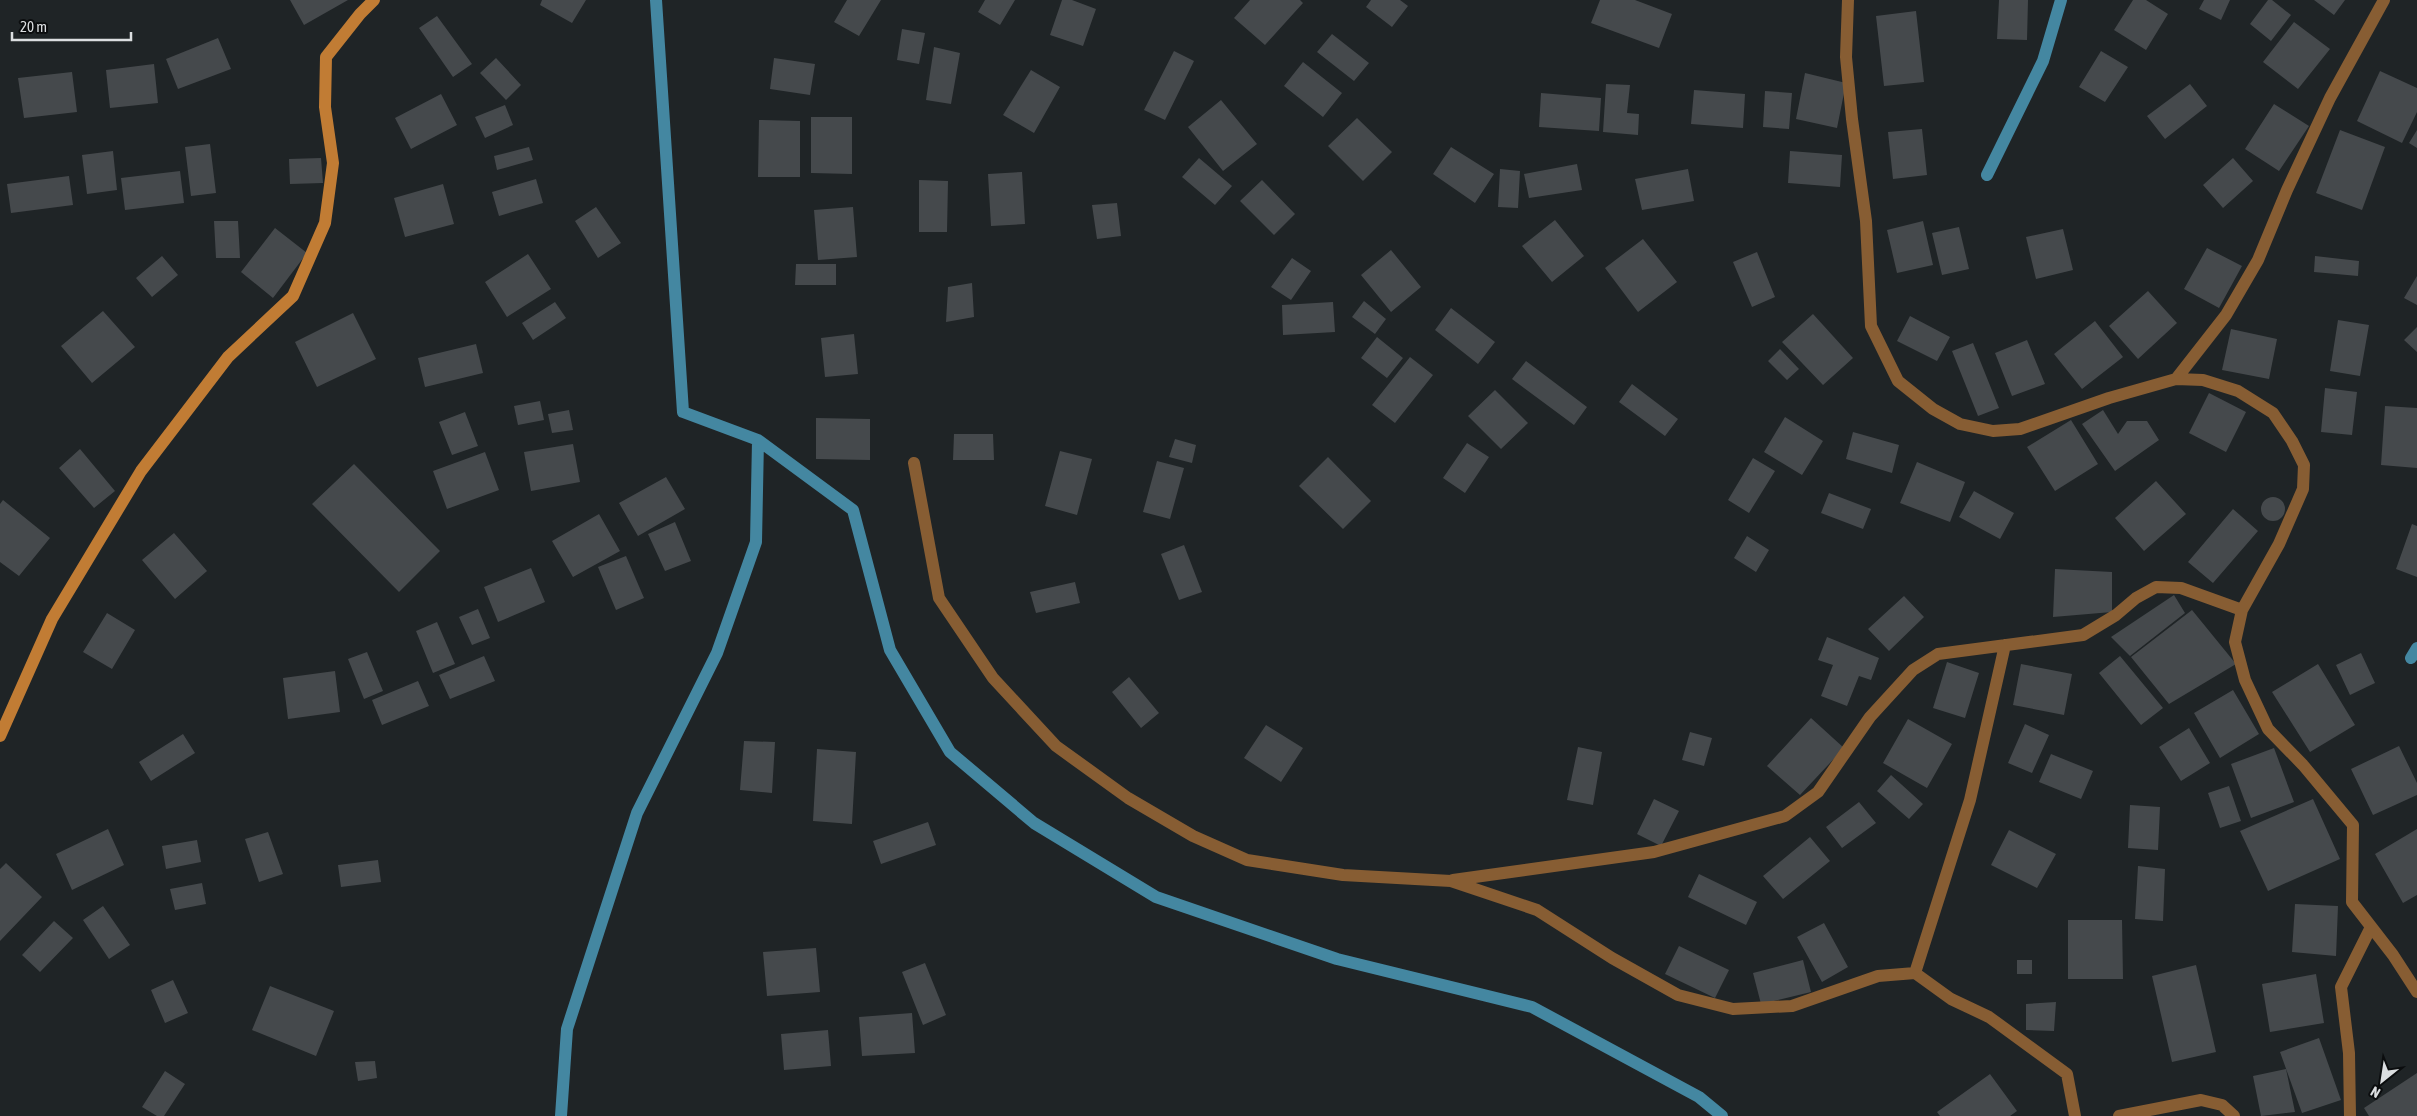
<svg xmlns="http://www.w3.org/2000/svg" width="2417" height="1116" viewBox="0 0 2417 1116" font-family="'Asap Condensed',sans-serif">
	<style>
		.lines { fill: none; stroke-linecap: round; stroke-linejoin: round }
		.stream { stroke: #4487a1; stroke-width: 12 }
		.building { fill: #45494c }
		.street { stroke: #875d33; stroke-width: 12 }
		.secondary { stroke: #c17c34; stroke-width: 12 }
	</style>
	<rect width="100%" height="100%" fill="#1f2426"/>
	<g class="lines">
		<!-- stream -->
		<path class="stream" d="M656,0L683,412L758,440L853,510L890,650L950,752L1034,823L1156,897L1337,959L1532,1007L1699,1097L1722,1116
			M1987,175L2043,61L2061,0
			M2411,658L2417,648
			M561,1116L567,1029L637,813L717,653L756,542L758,440"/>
	</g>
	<!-- building -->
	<path class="building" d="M290,0H348L304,25Z
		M542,0H586L572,23L540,5Z
		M847,0H881L859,36L834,22Z
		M985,0H1015L1000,25L978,12Z
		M1062,0H1072L1096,9L1083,46L1050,35Z
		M1250,0H1300L1303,3L1265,45L1234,18Z
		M1371,0H1400L1408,6L1392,27L1366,7Z
		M1600,0H1635L1672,14L1659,48L1591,23Z
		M1999,0H2028L2027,40L1997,39Z
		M2133,0H2146L2168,14L2146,50L2114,30Z
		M2204,0H2230L2221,20L2199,9Z
		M2268,0H2272L2291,15L2271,41L2250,24Z
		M2314,0H2345L2334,15Z
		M1916,11L1924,82L1884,86L1876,16Z
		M437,16L472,64L453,77L419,28Z
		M2294,22L2330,49L2298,89L2263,62Z
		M902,29L925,33L919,64L897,60Z
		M1332,34L1369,63L1354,81L1317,52Z
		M218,38L231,69L178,89L166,59Z
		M934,47L960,53L951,104L926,100Z
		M1174,51L1194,61L1165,120L1144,110Z
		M2101,51L2128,67L2105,102L2079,87Z
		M496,58L521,85L506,100L480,73Z
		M774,58L815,64L810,95L770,89Z
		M1303,62L1342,93L1323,117L1284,86Z
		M154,64L158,103L110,108L106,70Z
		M1031,70L1060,87L1034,133L1003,115Z
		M2380,71L2417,88V112L2402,143L2357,121Z
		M72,72L77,112L24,118L18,78Z
		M1805,73L1846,83L1837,128L1796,119Z
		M1606,84L1630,85L1627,113L1639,114L1638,135L1603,132Z
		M2190,84L2207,106L2165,139L2147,116Z
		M1694,90L1745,94L1743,128L1691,124Z
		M1765,91L1792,93L1789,129L1763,127Z
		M1541,93L1601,98L1599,131L1539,127Z
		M441,94L457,125L411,149L395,118Z
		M1221,100L1257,144L1223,171L1188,127Z
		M2274,104L2309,126L2279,171L2245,149Z
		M505,105L513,125L485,138L475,117Z
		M811,117H852V174L811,173Z
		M1357,118L1392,152L1363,181L1328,146Z
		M759,120L800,121V177H758Z
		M1922,129L1927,175L1893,179L1888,132Z
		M2340,130L2385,147L2362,210L2316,193Z
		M2417,130V148L2409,143Z
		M210,144L216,193L191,196L185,147Z
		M529,147L533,160L497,170L494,156Z
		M1451,147L1494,174L1475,203L1433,174Z
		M113,151L117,190L87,194L82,155Z
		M1790,151L1842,155L1840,187L1788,183Z
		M321,158L323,183L290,184L289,159Z
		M1199,158L1232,186L1215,205L1182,177Z
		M2233,158L2253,181L2223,208L2203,185Z
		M1577,164L1582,190L1529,198L1524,174Z
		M1500,169L1520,171L1518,208L1498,207Z
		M1688,169L1694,201L1642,210L1635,179Z
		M180,171L184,203L125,210L121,178Z
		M1022,172L1025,224L991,226L988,174Z
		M69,176L73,205L11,213L7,184Z
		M536,179L543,203L499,216L492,192Z
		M919,180L948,181L947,232H919Z
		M1262,180L1295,214L1274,235L1240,201Z
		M443,184L454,224L405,237L394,198Z
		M1117,203L1121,236L1097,239L1092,205Z
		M596,207L621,243L598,258L575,221Z
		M853,207L857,257L818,260L814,210Z
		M1555,220L1584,256L1552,282L1522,246Z
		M214,221H238L240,258H216Z
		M1923,221L1933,265L1897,273L1887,230Z
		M1959,227L1969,269L1942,275L1932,233Z
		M275,228L307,253L273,298L241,272Z
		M2063,229L2073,270L2036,279L2026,237Z
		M1643,239L1677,282L1638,312L1605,268Z
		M2207,248L2242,266L2219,308L2184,289Z
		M1391,250L1421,287L1391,312L1361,275Z
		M1757,252L1775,297L1752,307L1733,262Z
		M528,254L551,289L507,317L485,282Z
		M162,256L178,275L152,297L136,278Z
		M2315,256L2359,261L2358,276L2314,272Z
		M1292,258L1311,271L1291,300L1271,287Z
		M796,264H836V285H795Z
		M2417,276V305L2404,298Z
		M972,283L974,317L946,322L948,287Z
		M2148,291L2177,323L2138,359L2109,326Z
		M1364,301L1386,319L1375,334L1352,317Z
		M555,302L566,318L533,340L522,323Z
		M1333,302L1335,332L1283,335L1282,305Z
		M1451,308L1495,342L1478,364L1435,330Z
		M103,311L135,347L92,383L61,346Z
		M353,313L376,359L317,387L295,342Z
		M1813,314L1853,358L1823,385L1782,342Z
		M1910,316L1950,337L1937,361L1897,341Z
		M2338,320L2369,325L2360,376L2330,371Z
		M2095,321L2123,357L2082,389L2054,354Z
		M2417,327V352L2404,340Z
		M2231,329L2277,339L2269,379L2222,370Z
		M854,334L858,374L825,377L821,338Z
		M1377,337L1403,358L1387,378L1361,358Z
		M2027,340L2045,384L2012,396L1995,353Z
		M1973,343L1999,408L1978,416L1952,351Z
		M476,344L483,373L425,387L418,358Z
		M1780,349L1799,369L1787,380L1768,361Z
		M1410,357L1433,375L1395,423L1372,405Z
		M1526,361L1587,407L1574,425L1512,379Z
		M1632,384L1678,419L1665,436L1619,402Z
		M2325,388L2357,392L2352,435L2321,432Z
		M1495,390L1528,423L1501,449L1468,416Z
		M2209,393L2246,412L2226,452L2189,433Z
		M540,401L544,420L518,425L514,406Z
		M2385,406L2417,408V468L2381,465Z
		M569,410L573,430L552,433L548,414Z
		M2103,410L2118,434L2127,421H2147L2159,440L2115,471L2082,424Z
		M465,412L478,446L452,455L439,422Z
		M1785,417L1823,441L1802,475L1764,452Z
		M816,418L870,419V460L816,459Z
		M2071,420L2098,464L2055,491L2027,447Z
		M1853,432L1899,445L1892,473L1846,459Z
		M954,434H993L994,460H953Z
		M1175,439L1196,445L1192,463L1169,457Z
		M1467,443L1489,457L1465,493L1443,478Z
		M573,444L580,482L531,491L524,452Z
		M80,449L115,491L94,508L59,468Z
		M1060,451L1092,459L1077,515L1045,506Z
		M485,452L499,490L447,509L433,471Z
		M1328,457L1371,501L1343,529L1299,486Z
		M1753,458L1775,471L1749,513L1728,500Z
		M1157,461L1184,468L1170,519L1143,512Z
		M1917,462L1965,482L1950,522L1900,503Z
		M354,464L440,551L399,592L312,504Z
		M666,477L685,509L638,536L619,503Z
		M2156,481L2186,514L2144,551L2115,518Z
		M1974,491L2014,513L2000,539L1959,517Z
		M1829,493L1871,509L1863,529L1821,513Z
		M2261 509a12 12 0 1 1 24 0a12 12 0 1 1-24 0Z
		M3,500L50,538L19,576L0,562V504Z
		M2233,509L2258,531L2213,583L2188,562Z
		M599,514L620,551L573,577L552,541Z
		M675,522L691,561L665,571L648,534Z
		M2412,524L2417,526V577L2396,569Z
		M174,533L207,571L175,599L142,560Z
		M1747,536L1769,550L1756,572L1734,558Z
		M1184,545L1202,592L1179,600L1161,554Z
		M626,556L644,598L616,610L598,567Z
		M531,568L545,602L498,622L484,587Z
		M2055,569L2112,572V612L2053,617Z
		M1075,582L1080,603L1036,613L1030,592Z
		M2174,595L2185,613L2130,656L2111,637Z
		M1904,596L1924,617L1889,651L1868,629Z
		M478,609L490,638L472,645L459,617Z
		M2192,610L2236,664L2169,704L2131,657Z
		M107,613L135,630L112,669L83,652Z
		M437,622L455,664L433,673L416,631Z
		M1827,637L1879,658L1871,680L1859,676L1847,706L1821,696L1833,665L1818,660Z
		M367,652L383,691L364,699L348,659Z
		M2361,653L2375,683L2350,695L2336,665Z
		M484,656L495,681L450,699L439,675Z
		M2120,656L2163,708L2141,725L2099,673Z
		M1947,662L1979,673L1965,718L1933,708Z
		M2021,664L2072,674L2064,715L2013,705Z
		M2318,664L2355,725L2310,752L2272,692Z
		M335,671L340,712L288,719L283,678Z
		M1129,677L1159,713L1141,728L1112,692Z
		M418,681L429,706L382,725L372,700Z
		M2233,690L2259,734L2220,758L2194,713Z
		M1811,718L1844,748L1800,795L1767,766Z
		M1908,719L1952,744L1927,788L1883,763Z
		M2025,724L2049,735L2032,773L2008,763Z
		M1266,725L1303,748L1281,782L1244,758Z
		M2189,728L2210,763L2181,781L2159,747Z
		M1690,732L1712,738L1704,766L1682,760Z
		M183,734L195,753L151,781L139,762Z
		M744,741L775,742L772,793L740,790Z
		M2399,746L2417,783V795L2373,815L2351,769Z
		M1578,747L1602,752L1593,805L1567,800Z
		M2274,748L2294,802L2251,818L2231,764Z
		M817,749L856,752L852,824L813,821Z
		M2051,754L2093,771L2081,799L2039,782Z
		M1891,775L1923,804L1909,819L1877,791Z
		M2229,786L2241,821L2220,828L2208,793Z
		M1654,799L1679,811L1661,846L1637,834Z
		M2313,799L2340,859L2268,891L2240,831Z
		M1859,802L1876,823L1842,848L1826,827Z
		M2130,805L2160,807L2158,850L2128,848Z
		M928,822L936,845L881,864L873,841Z
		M108,829L124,865L72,890L56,854Z
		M2417,829V895L2403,903L2375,854Z
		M2009,830L2056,854L2037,888L1991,865Z
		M268,832L283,874L259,882L245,839Z
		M1810,837L1830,861L1783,899L1763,876Z
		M197,840L201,862L166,869L162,846Z
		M378,860L381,882L341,887L338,865Z
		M6,863L42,897L0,941V869Z
		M2138,866L2165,869L2163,921L2135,919Z
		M1699,874L1757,902L1746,925L1688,897Z
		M202,883L206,904L175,910L170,889Z
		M2295,904L2338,906L2336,956L2292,952Z
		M103,906L130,945L109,959L83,920Z
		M2068,920H2122L2123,979H2068Z
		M54,921L73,938L40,972L22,955Z
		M1824,923L1848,967L1822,982L1797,937Z
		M1679,946L1729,970L1715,998L1665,974Z
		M816,948L820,992L767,996L763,952Z
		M1803,960L1811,992L1761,1004L1753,973Z
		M2017,960H2032V974H2017Z
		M925,963L946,1015L923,1025L902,972Z
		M2196,965L2216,1052L2172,1062L2152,976Z
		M2316,974L2324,1023L2270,1032L2262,984Z
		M173,980L188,1013L165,1023L151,990Z
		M270,986L334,1011L316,1056L252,1030Z
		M2056,1002L2054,1031L2026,1030V1004Z
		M912,1013L915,1053L862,1056L859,1017Z
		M828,1030L831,1066L784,1070L781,1034Z
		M2319,1038L2341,1100L2302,1113L2280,1052Z
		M375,1061L377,1078L358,1081L355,1062Z
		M2286,1069L2295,1112L2261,1116L2253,1076Z
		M165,1071L185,1084L164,1116H157L142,1107Z
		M2417,1073V1116H2369L2364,1108Z
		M1990,1074L2017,1111L2010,1116H1940L1937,1112Z"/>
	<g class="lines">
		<!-- street -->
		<path class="street" d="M1848,0L1846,57L1852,119L1866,221L1871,326L1898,381L1933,409L1960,424L1993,431L2020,429L2109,398L2176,379L2203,380L2238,391L2273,413L2292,441L2304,465L2303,489L2279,544L2242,610L2235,642L2245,680L2268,729L2303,765L2353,825L2352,902L2393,955L2417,992
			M2176,379L2226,315L2258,260L2287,190L2330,98L2384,0
			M914,463L939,598L993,678L1056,746L1128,798L1193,836L1247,860L1343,875L1451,881L1537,910L1612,958L1678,995L1733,1009L1792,1006L1878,976L1915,973L1951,999L1989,1017L2067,1074L2075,1116
			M1453,880L1654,852L1785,816L1818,792L1870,717L1913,670L1938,654L2083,635L2116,615L2136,598L2156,587L2181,588L2242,610
			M1915,973L1970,800L2005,645
			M2119,1116L2201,1100L2222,1105L2234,1116
			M2350,1116L2349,1053L2341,987L2371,927"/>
		<!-- secondary -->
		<path class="secondary" d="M0,736L52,619L141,471L228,357L293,296L325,223L333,163L325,107L326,57L360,14L374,0"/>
	</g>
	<!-- north arrow -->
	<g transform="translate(2382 1081) rotate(210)" stroke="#0b0d0e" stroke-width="4" paint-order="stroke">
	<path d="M0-4L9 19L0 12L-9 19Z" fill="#dbdee0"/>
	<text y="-8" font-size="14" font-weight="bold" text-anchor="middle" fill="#dbdee0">N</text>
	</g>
	<!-- scale -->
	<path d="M12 32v8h119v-8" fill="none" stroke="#dbdee0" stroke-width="2.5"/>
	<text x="20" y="32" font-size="15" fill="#dbdee0" stroke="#0b0d0e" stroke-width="4" paint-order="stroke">20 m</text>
</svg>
